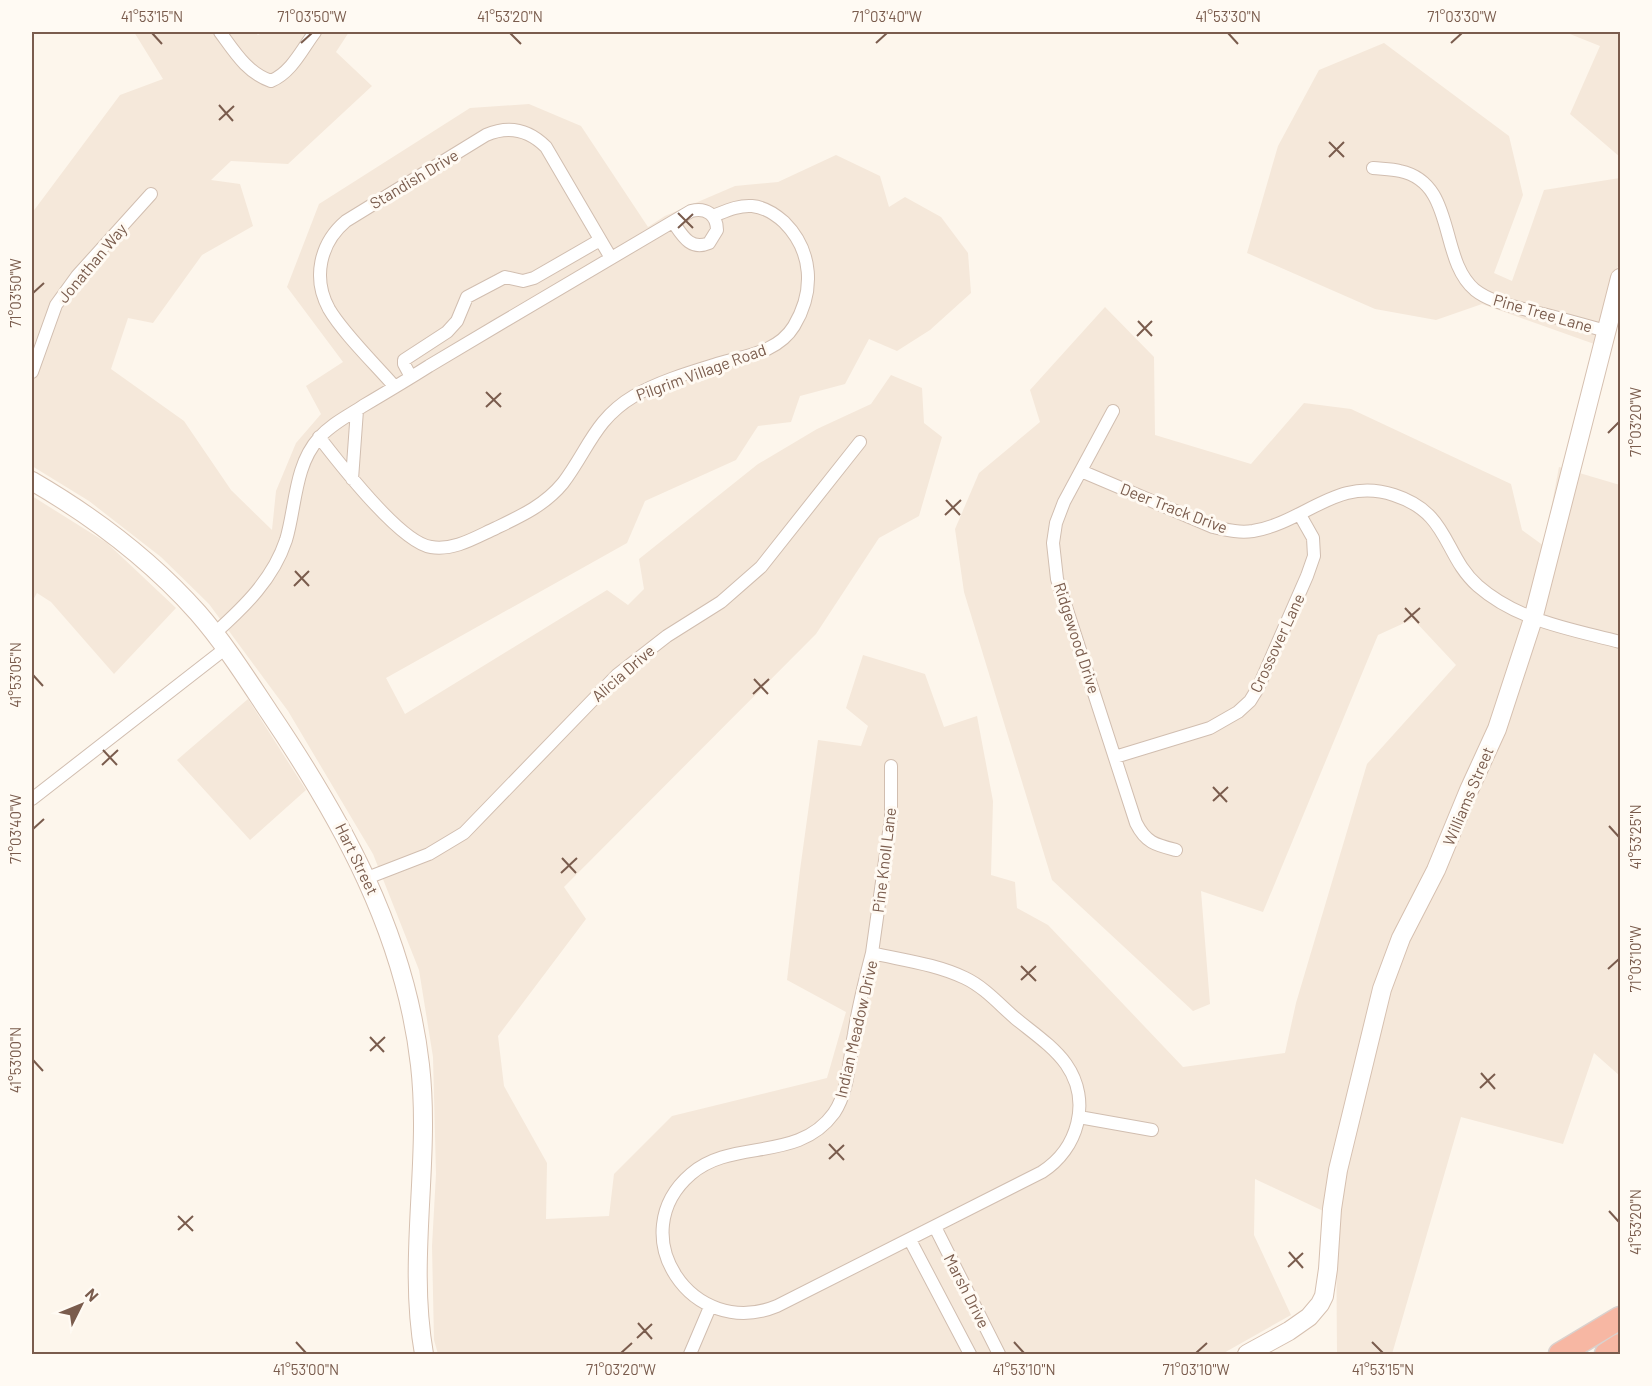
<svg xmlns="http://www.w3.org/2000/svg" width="1652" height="1386" viewBox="0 0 1652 1386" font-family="Barlow,sans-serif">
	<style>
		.residential { fill: #f5e8da }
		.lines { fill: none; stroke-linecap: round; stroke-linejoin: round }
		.street-casing { stroke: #d1beb0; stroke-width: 14 }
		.secondary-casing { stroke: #d6c0b0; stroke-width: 20 }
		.highway-casing { stroke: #dad1cd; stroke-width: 25 }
		.street { stroke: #fff; stroke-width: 12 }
		.secondary { stroke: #fff; stroke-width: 18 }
		.highway { stroke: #f7b7a3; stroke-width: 22 }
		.ticks { fill: none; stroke: #7a5c4d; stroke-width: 2 }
		.labels { text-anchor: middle; stroke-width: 6; stroke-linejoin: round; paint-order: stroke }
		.street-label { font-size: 16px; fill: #7a5c4d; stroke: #fffaf3 }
		.neatline { fill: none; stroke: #7a5c4d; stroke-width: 2 }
		.ticks-label { font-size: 15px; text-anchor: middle; fill: #7a5c4d }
	</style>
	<rect width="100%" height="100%" fill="#fdf6ec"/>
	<!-- residential -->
	<path class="residential" d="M134,32H255L258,35L263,32H349L336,52L372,86L288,164L231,161L211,180L240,184L253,226L202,255L153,323L128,318L111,369L184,421L231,490L272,530L276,491L296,443L321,414L306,386L343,362L287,287L319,204L470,108L529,104L581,126L648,227L665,216L735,186L778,182L836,155L880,176L889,207L905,197L941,217L968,253L971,293L930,330L897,351L869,339L845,384L800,396L791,422L758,426L736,460L645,501L627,543L386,678L405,714L607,590L628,605L644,589L639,559L758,464L817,429L871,404L891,375L922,388L924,423L942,437L919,516L879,538L816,634L564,887L586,919L498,1036L504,1086L547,1163L546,1219L609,1216L614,1174L672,1116L827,1078L846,1012L787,980L800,870L818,740L861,746L868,726L846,708L863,655L925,674L944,727L977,716L993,801L991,875L1015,882L1017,908L1048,925L1183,1067L1285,1053L1296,1003L1367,764L1456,665L1413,619L1378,635L1263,912L1201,891L1210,1004L1193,1011L1052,880L964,592L955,529L979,473L1040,422L1030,390L1105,307L1154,357L1155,435L1251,464L1304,403L1351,409L1511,484L1522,530L1544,546L1559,467L1620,485V1076L1594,1053L1563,1144L1461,1117L1392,1354H1337L1336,1217L1255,1179L1254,1235L1291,1315L1222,1354H438L434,1340L432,1246L436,1174L433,1057L419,970L373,854L288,711L209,604L161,557L89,501L32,466V213L120,95L163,79Z
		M1565,32H1620V157L1570,114L1600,46Z
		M1384,43L1509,136L1523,195L1494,273L1512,281L1544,190L1620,178V258L1597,345L1482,304L1436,320L1375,309L1247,253L1278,146L1319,70Z
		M32,496L107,543L176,608L114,674L51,602L37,593L32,602Z
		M248,699L306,790L250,840L177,760Z"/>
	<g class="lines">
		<defs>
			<path id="street" d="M220,32C234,51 247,73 271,81C292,72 302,49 315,32
				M1373,168C1382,169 1392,169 1400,171C1457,183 1438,259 1475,290C1490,302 1513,306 1531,311C1556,317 1581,324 1606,331
				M32,372L56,305L77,276L151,194
				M411,377L404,364V360L447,332L457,321L467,297L505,277L523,281L534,278L600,240
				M395,387C375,364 343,333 329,309C312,278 320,243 346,221L486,135C509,125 529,130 546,147L611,258
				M1113,411L1064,502L1056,523L1053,543L1057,579L1136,823C1146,843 1156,845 1176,850
				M319,437C339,463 401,543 431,547C454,551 476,537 496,528C521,516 545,505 563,483C588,450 595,419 634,396C658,382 688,373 714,365C742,356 777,354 794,326C815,291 813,251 784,222C775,214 764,207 752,206C738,205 726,211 713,216
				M1081,471L1213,527C1227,530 1239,533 1253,531C1306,522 1337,476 1394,495C1450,513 1443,555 1478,586C1518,621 1571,629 1620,642
				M352,479L357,410
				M215,633C245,606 273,579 286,540C296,507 294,466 319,438C331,424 348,416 363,406C385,393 407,380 429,366C516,314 603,263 691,211C706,207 717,215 717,230L709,243C690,251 682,235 673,222
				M1115,757L1210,728L1238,712L1250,701L1258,688L1307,576L1314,556L1313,538L1300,515
				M32,799L226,648
				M367,878L429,854L464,833L617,675L667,636L721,602L761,567L860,442
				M872,953C902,960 936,964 965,978C984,987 999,1004 1015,1018C1032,1032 1053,1046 1066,1064C1092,1101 1078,1149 1042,1172L777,1306C692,1341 621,1234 691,1174C732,1138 798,1163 834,1113C849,1091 849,1059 854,1034C858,1007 865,980 872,953Z
				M872,953L891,818V766
				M1079,1117L1152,1130
				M935,1227L999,1354
				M910,1240L970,1354
				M690,1354L710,1307"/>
			<path id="secondary" d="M32,481C94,517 150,559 198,613C225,644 247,679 269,712C342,820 405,933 420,1065C431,1161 407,1258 424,1354
				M1247,1354L1289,1331L1309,1317L1320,1304L1324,1296L1328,1269L1332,1209L1338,1170L1382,989L1401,938L1436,870L1469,790L1497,729L1533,619L1620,278"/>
			<path id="highway" d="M1560,1354L1620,1318
				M1606,1354L1620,1345"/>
		</defs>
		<!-- street casing -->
		<use href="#street" class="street-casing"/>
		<!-- secondary casing -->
		<use href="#secondary" class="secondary-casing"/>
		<!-- highway casing -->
		<use href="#highway" class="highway-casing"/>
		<!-- street -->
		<use href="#street" class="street"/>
		<!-- secondary -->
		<use href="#secondary" class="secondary"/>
		<!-- highway -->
		<use href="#highway" class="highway"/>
	</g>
	<!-- ticks -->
	<path class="ticks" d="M152,33L162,44M510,33L521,44M1228,33L1238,44M301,43L312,33M876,43L887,33M1451,43L1462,33M219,105L233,121M219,120L234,106M1329,142L1344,157M1329,157L1344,142M678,213L693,228M678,228L693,214M33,293L44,283M1138,321L1152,336M1137,336L1152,321M486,392L501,407M486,407L501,393M1608,433L1619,422M946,500L960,515M945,515L961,500M295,571L309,586M294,586L309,571M1405,608L1419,623M1404,622L1420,608M33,675L43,686M754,679L768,694M753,694L769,679M103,750L117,765M102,765L118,750M1213,787L1227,802M1213,801L1228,787M1609,826L1619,837M33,829L44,819M562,858L576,873M561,873L577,858M1021,966L1036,981M1608,969L1619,959M1021,980L1036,966M370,1037L384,1052M370,1051L385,1037M33,1060L43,1071M1481,1073L1495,1089M1480,1088L1495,1074M829,1144L844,1160M829,1159L844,1145M1609,1211L1619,1222M178,1216L193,1231M178,1230L193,1216M1289,1252L1303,1268M1288,1267L1303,1253M638,1323L652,1339M637,1338L652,1324M296,1342L306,1353M1014,1342L1024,1353M1372,1342L1383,1353M621,1353L632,1343M1196,1353L1207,1343"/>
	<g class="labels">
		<!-- street labels -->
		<g class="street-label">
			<text transform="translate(414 179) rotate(-31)" y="6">Standish Drive</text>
			<text transform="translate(92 263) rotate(-50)" y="6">Jonathan Way</text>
			<text transform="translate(1543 313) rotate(16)" y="6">Pine Tree Lane</text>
			<text transform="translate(701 372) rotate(-20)" y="6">Pilgrim Village Road</text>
			<text transform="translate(1174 508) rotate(21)" y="6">Deer Track Drive</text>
			<text transform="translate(1077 638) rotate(72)" y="6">Ridgewood Drive</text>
			<text transform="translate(1277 643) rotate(-65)" y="6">Crossover Lane</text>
			<text transform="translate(623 673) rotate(-41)" y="6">Alicia Drive</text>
			<text transform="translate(1468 796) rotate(-67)" y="6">Williams Street</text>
			<text transform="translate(357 859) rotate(64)" y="6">Hart Street</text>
			<text transform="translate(884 860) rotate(-83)" y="6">Pine Knoll Lane</text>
			<text transform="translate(856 1029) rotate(-77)" y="6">Indian Meadow Drive</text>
			<text transform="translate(967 1291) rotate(63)" y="6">Marsh Drive</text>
		</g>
	</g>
	<!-- border -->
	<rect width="1652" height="1386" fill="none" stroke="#fffaf3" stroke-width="66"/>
	<!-- north arrow -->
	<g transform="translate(81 1305) rotate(47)" stroke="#fffaf3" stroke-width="4.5" paint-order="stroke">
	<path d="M0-4.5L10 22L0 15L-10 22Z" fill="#7a5c4d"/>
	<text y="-9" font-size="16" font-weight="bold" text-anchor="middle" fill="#7a5c4d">N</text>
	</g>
	<rect x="33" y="33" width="1586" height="1320" class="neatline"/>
	<g class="ticks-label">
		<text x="152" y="22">41°53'15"N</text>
		<text x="312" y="22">71°03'50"W</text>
		<text x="510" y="22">41°53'20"N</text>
		<text x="887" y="22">71°03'40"W</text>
		<text x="1228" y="22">41°53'30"N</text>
		<text x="1462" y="22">71°03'30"W</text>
		<text transform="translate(16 293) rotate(-90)" y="5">71°03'50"W</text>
		<text transform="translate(1636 422) rotate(-90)" y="5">71°03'20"W</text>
		<text transform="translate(16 675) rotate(-90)" y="5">41°53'05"N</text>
		<text transform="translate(16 829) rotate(-90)" y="5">71°03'40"W</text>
		<text transform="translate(1636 837) rotate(-90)" y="5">41°53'25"N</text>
		<text transform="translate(1636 959) rotate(-90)" y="5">71°03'10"W</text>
		<text transform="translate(16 1060) rotate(-90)" y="5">41°53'00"N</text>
		<text transform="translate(1636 1222) rotate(-90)" y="5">41°53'20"N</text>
		<text x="306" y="1375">41°53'00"N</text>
		<text x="621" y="1375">71°03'20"W</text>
		<text x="1024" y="1375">41°53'10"N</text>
		<text x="1196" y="1375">71°03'10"W</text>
		<text x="1383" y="1375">41°53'15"N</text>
	</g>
</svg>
